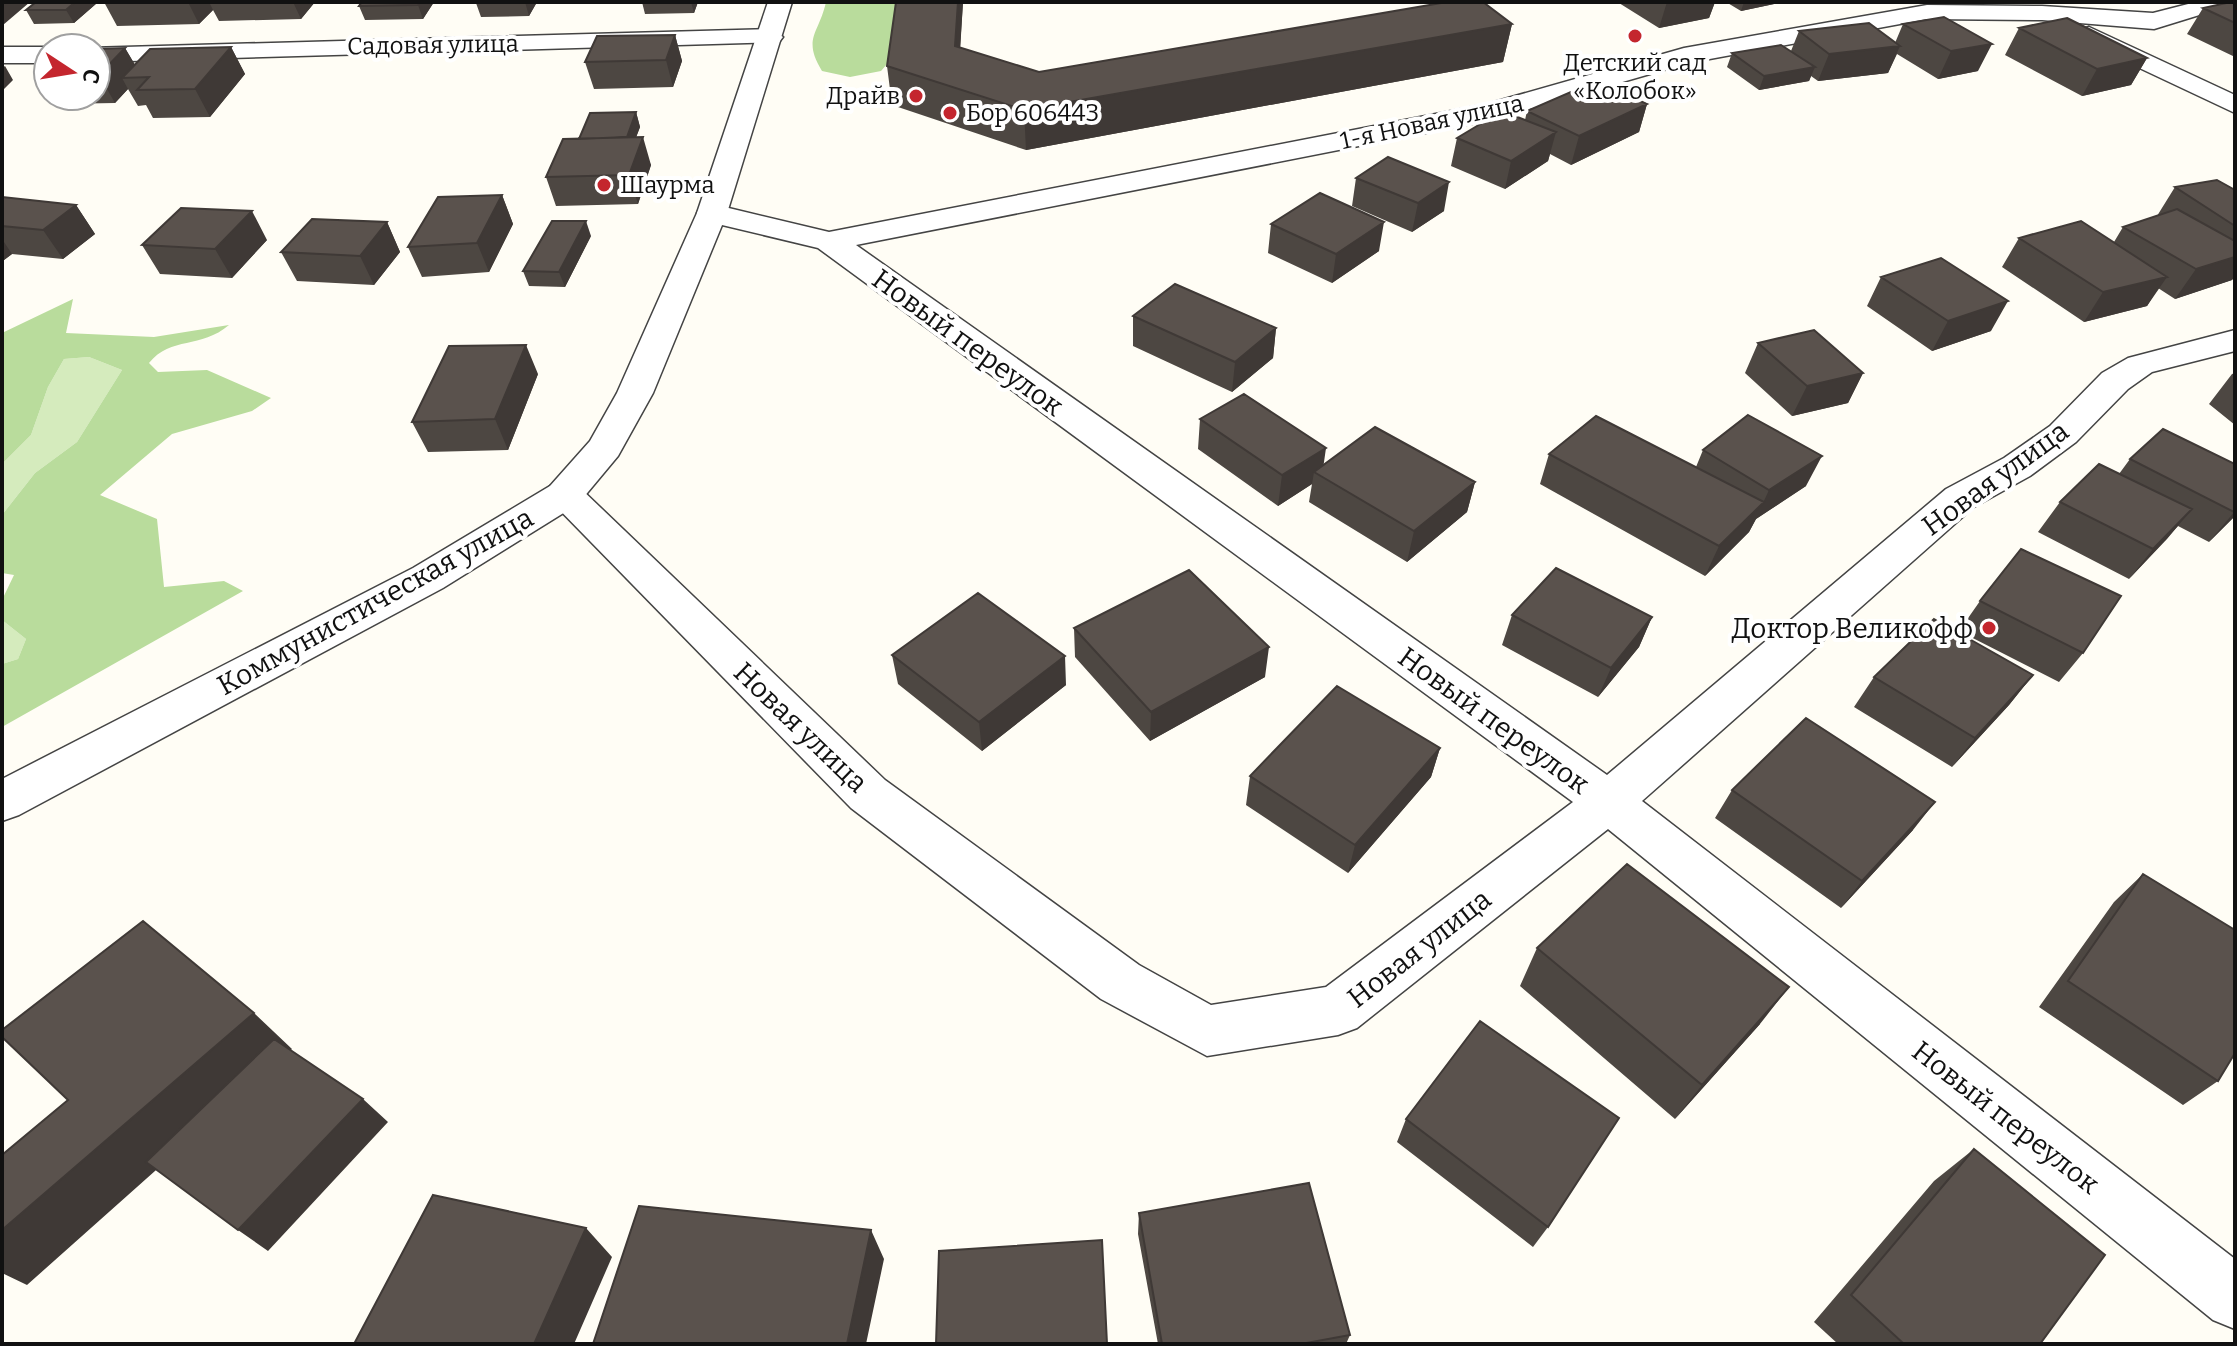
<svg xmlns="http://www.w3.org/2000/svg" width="2237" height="1346" viewBox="0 0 2237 1346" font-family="Bitter,serif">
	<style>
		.green { fill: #d5ebbd }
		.forest { fill: #b9dc9c }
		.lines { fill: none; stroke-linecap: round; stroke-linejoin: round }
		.minor-casing { stroke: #444; stroke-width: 3 }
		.tertiary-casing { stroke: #444; stroke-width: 3 }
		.minor { fill: #fff; fill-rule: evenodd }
		.tertiary { fill: #fff; fill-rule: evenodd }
		.wall { fill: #4d4742 }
		.shaded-wall { fill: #3f3936 }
		.building { fill: #5a524d; stroke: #3f3936; stroke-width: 2 }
		.poi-dot { fill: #c4262e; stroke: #fff; stroke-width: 3 }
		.labels { text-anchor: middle; stroke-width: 8; stroke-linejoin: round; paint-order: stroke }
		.far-street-label { font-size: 24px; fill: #111; stroke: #fff }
		.far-poi-label { font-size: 24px; fill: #111; stroke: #fff; text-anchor: start }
		.street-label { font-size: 28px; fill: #111; stroke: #fff }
		.poi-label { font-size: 28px; fill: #111; stroke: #fff; text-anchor: end }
	</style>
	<rect width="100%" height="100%" fill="#fffdf5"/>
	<!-- green -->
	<path class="green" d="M89,357L122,370L77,442L35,473L2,515V464L31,435L48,387L64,359Z
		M2,620L26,639L18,659L2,664Z"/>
	<!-- forest -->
	<path class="forest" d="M826,2H906L900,49L881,71L850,77L822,71C802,38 819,34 826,2Z
		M73,299L66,333L154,337L229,325C201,349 171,336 149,363L158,372L207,370L271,398L252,411L172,434L100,495L157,519L164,587L224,581L243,591L2,727V664L18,659L26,639L2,620V600L14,575L2,573V515L35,473L77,442L122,370L89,357L64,359L48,387L31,435L2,464V333Z"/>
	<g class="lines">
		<defs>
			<path id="minor" d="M2196,2L2235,4L2154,29L2042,20L1927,19L1688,63L1491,120L856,245L1607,775L1946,489L2004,458L2050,426L2102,373L2128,358L2235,330V351L2152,372L2128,389L2076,442L2030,476L1974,507L1642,801L2235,1259V1329L2213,1320L1608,829L1357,1028L1338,1035L1207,1056L1101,999L851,808L545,495L550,486L564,482L578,486L885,780L1139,965L1211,1005L1326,987L1573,802L818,248L701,220L697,213L701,206L712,204L829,232L1487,104L1684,48L1927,5L2042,6L2153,13Z
				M2089,27L2235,95V113L2080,40L2076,35L2080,30Z
				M770,29L783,37L779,42L96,62V48H89Z
				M2,47H48L51,48H48V63H2Z"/>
			<path id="tertiary" d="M768,2H792L727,213L653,393L618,456L578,504L443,588L19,815L2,821V779L413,568L550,486L590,441L617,393L697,213Z"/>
		</defs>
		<!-- minor casing -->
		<use href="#minor" class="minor-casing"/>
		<!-- tertiary casing -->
		<use href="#tertiary" class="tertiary-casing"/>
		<!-- minor -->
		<use href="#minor" class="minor"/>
		<!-- tertiary -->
		<use href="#tertiary" class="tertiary"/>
	</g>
	<!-- wall -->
	<path class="wall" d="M104,2H315L301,19L219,21L213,10L199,24L117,26Z
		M434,2L423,19L365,20L359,6Z
		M537,2L529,16L481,17L476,3Z
		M642,2H698L694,13L645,14Z
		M896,2H963L960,48L1039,72L1512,24L1503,62L1026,150L892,105L887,66Z
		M1619,2H1715L1709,18L1659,28L1619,3Z
		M1726,2H1783L1741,11Z
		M2235,2V57L2187,34L2203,8Z
		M97,3L74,23L34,24L26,10Z
		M1944,17L1978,71L1938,79L1897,54L1888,73L1818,81L1811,76L1809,81L1759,90L1727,67L1732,53L1791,51L1799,31L1895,43L1903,24Z
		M2019,28L2147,58L2131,85L2082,96L2005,55Z
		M675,35L682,61L673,87L594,89L585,62Z
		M231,47L245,74L210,117L153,118L146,105L138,106L128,89L115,103L59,104L54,96H96V49L125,48L135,65Z
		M48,54V86L37,65Z
		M1647,104L1639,132L1571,165L1550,154L1548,161L1505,189L1451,166L1457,138L1525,120L1527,111Z
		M636,112L640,127L636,137L651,165L638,204L556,206L546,177L579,139Z
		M1356,178L1444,211L1412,232L1352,206Z
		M2175,187L2235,190V276L2232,280L2175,299L2158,288L2147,306L2084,322L2002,267L2019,238L2114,242L2123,227L2157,216Z
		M502,195L513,224L489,272L422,277L408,247Z
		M2,197L76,205L95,234L63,259L12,254L4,260H2Z
		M387,222L400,252L374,285L297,281L281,252Z
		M1271,224L1379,251L1332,283L1268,253Z
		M591,236L565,287L529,286L523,271Z
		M267,240L232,278L160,274L142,245Z
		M1881,277L1991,331L1932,351L1867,306Z
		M1133,316L1276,328L1273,358L1232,392L1133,346Z
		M1758,343L1863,373L1848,403L1792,416L1745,373Z
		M2235,373V425L2209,404L2232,374Z
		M538,374L508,450L428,452L412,422Z
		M1200,419L1323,465L1475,482L1467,512L1407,562L1309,502L1312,484L1278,506L1198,449Z
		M1703,450L1806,486L1756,519L1749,532L1705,576L1540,484L1549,454L1696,467Z
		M2130,459L2235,464V516L2209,542L2178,526L2129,579L2038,532L2060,502L2119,474Z
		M1980,601L2083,653L2059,682L1959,631Z
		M1512,615L1652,617L1639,647L1598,697L1502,645Z
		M1074,628L1265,677L1150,741L1075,657Z
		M892,655L1066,685L982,751L898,684Z
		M2033,675L2009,705L1952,767L1854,707L1874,677Z
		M1440,748L1431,777L1348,873L1246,805L1250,776Z
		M1732,790L1913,830L1841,908L1715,818Z
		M2143,874L2218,1081L2183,1105L2039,1007L2114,902Z
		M1537,948L1760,1024L1675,1119L1520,986Z
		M1406,1119L1548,1227L1533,1247L1397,1142Z
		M1974,1149L2040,1344H1838L1814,1322L1934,1181Z
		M1139,1213L1350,1335L1346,1344H1158L1138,1234Z"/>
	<!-- shaded-wall -->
	<path class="shaded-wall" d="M2,2H30L3,25L2,23Z
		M75,2H96L97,3L74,23L66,10Z
		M188,2H209L213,10L199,24Z
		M293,2H315L301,19Z
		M420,2H434L423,19L418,5Z
		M525,2H537L529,16Z
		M691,2H698L694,13Z
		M958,2H963L958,85L955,46Z
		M1667,2H1715L1709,18L1659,28Z
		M1744,2H1783L1741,11Z
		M1512,24L1503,62L1026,150L1024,110Z
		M675,35L682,61L673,87L666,60Z
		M1992,44L1978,71L1938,79L1951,51Z
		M1900,46L1888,73L1818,81L1829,54Z
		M231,47L245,74L210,117L195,89Z
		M125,48L141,75L122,78L128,89L115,103L99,75Z
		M2147,58L2131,85L2082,96L2097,69Z
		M5,66L13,80L2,91V68Z
		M1815,67L1809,81L1759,90L1764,76Z
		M1647,104L1639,132L1571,165L1579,136Z
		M636,112L640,127L628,159L624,144Z
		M1556,132L1548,161L1505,189L1511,161Z
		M643,137L651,165L638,204L629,175Z
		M1449,182L1444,211L1412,232L1418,203Z
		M502,195L513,224L489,272L477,243Z
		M76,205L95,234L63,259L43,230Z
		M252,211L267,240L232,278L215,249Z
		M586,221L591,236L565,287L559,272Z
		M387,222L400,252L374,285L360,256Z
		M1384,222L1379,251L1332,283L1336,254Z
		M2,239L12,254L4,260L2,257Z
		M2235,257V276L2232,280L2175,299L2196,269Z
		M2167,277L2147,306L2084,322L2103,292Z
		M2008,301L1991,331L1932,351L1948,321Z
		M1276,328L1273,358L1232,392L1235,362Z
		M526,345L538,374L508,450L495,419Z
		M1863,373L1848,403L1792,416L1807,386Z
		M1326,448L1322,476L1314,472L1312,484L1278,506L1282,475Z
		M1822,456L1806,486L1756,519L1749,532L1705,576L1719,546L1763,503L1769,490Z
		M1475,482L1467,512L1407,562L1414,531Z
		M2192,509L2167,539L2129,579L2153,549Z
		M2235,511V516L2209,542Z
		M1652,617L1639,647L1598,697L1611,668Z
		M1269,647L1265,677L1150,741L1151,712Z
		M1065,656L1066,685L982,751L979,722Z
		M2033,675L2009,705L1952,767L1975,738Z
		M1440,748L1431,777L1348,873L1355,845Z
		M1935,802L1913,830L1841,908L1862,881Z
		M1789,987L1760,1024L1675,1119L1702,1085Z
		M254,1013L292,1049L27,1285L2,1273V1230Z
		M363,1099L388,1122L268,1251L238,1230Z
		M586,1228L612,1257L574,1344H534Z
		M871,1230L884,1259L866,1344H847Z"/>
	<!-- building -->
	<path class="building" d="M36,2H75L66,10H26Z
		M362,2H420L418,5L359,6Z
		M477,2H525L476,3Z
		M896,2H958L955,46L1039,72L1447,2H1483L1512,24L1024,110L887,66Z
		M2231,2H2235V23L2203,8Z
		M1944,17L1992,44L1951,51L1903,24Z
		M2067,18L2147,58L2097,69L2019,28Z
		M1869,23L1900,46L1829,54L1799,31Z
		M675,35L666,60L585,62L597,36Z
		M1781,45L1815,67L1764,76L1732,53Z
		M231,47L195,89L137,90L149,77L122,78L150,49Z
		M125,48L99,75H96V49Z
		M48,54V64L37,65Z
		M1596,81L1647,104L1579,136L1527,111Z
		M1502,111L1556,132L1511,161L1457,138Z
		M636,112L627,137L579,139L590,113Z
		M643,137L629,175L546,177L563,139Z
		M1388,157L1449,182L1418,203L1356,178Z
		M2217,180L2235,190V226L2175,187Z
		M1320,193L1384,222L1336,254L1271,224Z
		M502,195L477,243L408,247L438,197Z
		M2,197L76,205L43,230L2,226Z
		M181,208L252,211L215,249L142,245Z
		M2177,209L2235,241V257L2196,269L2123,227Z
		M312,219L387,222L360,256L281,252Z
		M552,221H586L559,272L523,271Z
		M2081,221L2167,277L2103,292L2019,238Z
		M1941,258L2008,301L1948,321L1881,277Z
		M1175,284L1276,328L1235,362L1133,316Z
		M1814,330L1863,373L1807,386L1758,343Z
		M526,345L495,419L412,422L449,346Z
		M1244,394L1326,448L1282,475L1200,419Z
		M1748,415L1822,456L1769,490L1703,450Z
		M1596,416L1764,502L1719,546L1549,454Z
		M1375,427L1475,482L1414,531L1314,472Z
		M2163,429L2235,464L2234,512L2130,459Z
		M2099,464L2192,509L2153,549L2060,502Z
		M2021,549L2121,596L2083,653L1980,601Z
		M1556,568L1652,617L1611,668L1512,615Z
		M1189,570L1269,647L1151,712L1074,628Z
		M978,593L1065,656L979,722L892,655Z
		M1934,619L2033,675L1975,738L1874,677Z
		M1337,686L1440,748L1355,845L1250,776Z
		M1806,718L1935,802L1862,881L1732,790Z
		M1627,864L1789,987L1702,1085L1537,948Z
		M2143,874L2235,930V1053L2218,1081L2068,981Z
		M143,921L254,1013L2,1230V1155L68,1100L2,1037V1030Z
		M1480,1021L1619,1118L1548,1227L1406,1119Z
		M274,1039L363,1099L238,1230L146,1162Z
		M1974,1149L2105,1255L2040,1344H1904L1851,1295Z
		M1309,1183L1350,1335L1301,1344H1162L1139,1213Z
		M433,1195L586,1228L534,1344H354Z
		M639,1206L871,1230L847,1344H593Z
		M1102,1240L1107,1344H936L939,1251Z"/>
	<!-- markers -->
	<g class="poi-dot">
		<circle cx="1635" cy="36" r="8"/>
		<circle cx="916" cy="96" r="8"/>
		<circle cx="950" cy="113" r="8"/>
		<circle cx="604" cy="185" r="8"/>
		<circle cx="1989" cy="628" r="8"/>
	</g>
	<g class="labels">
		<!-- far-street labels -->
		<g class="far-street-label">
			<text transform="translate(433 45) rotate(-1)" y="8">Садовая улица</text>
			<text transform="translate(1432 122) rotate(-12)" y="8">1-я Новая улица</text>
		</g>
		<!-- far-poi labels -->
		<g class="far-poi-label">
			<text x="1635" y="71" text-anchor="middle">Детский сад<tspan x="1635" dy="28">«Колобок»</tspan></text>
			<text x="900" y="104" text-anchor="end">Драйв</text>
			<text x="966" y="121">Бор 606443</text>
			<text x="620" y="193">Шаурма</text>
		</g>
		<!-- street labels -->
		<g class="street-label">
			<text transform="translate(968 342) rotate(36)" y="10">Новый переулок</text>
			<text transform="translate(1995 478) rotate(-36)" y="10">Новая улица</text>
			<text transform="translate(375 601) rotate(-29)" y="10">Коммунистическая улица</text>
			<text transform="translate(1494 720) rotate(36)" y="10">Новый переулок</text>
			<text transform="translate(801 727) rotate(44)" y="10">Новая улица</text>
			<text transform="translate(1419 948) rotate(-38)" y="10">Новая улица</text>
			<text transform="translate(2006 1117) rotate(38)" y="10">Новый переулок</text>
		</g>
		<!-- poi labels -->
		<g class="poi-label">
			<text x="1973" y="638">Доктор Великофф</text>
		</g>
	</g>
	<!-- border -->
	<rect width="2237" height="1346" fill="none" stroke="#111111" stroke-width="8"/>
	<!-- north arrow -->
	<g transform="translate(72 72) rotate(102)"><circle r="38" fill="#ffffff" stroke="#a0a0a0" stroke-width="2"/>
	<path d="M0-6L14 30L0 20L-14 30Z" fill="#c4262e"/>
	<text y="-12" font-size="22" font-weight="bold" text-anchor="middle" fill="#111111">С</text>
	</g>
</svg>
